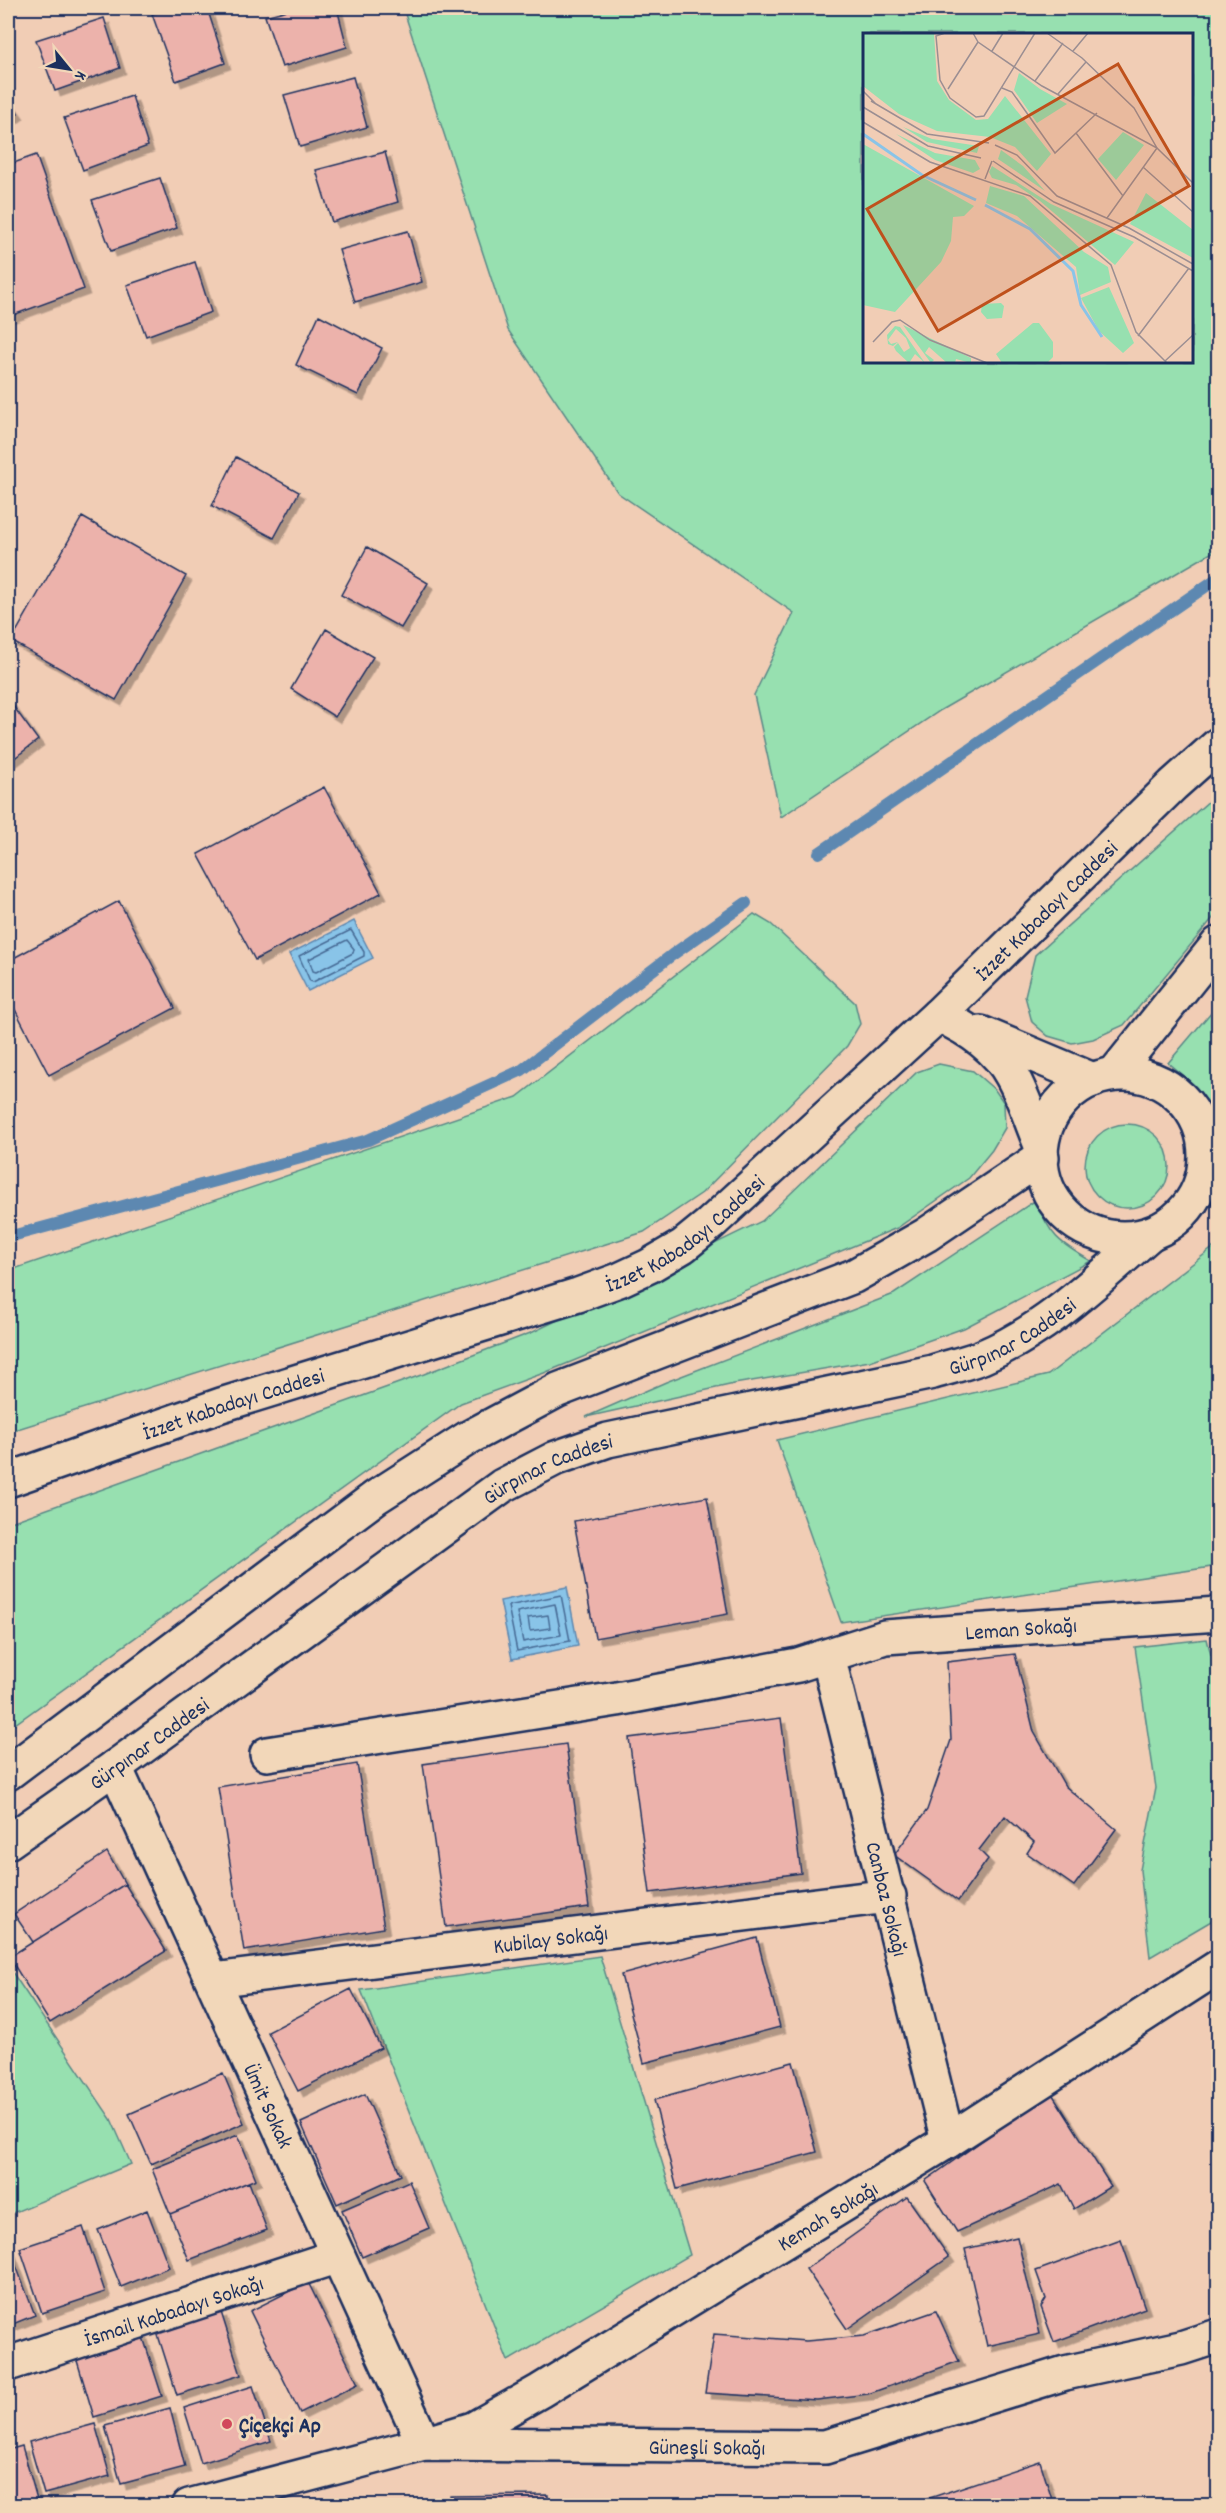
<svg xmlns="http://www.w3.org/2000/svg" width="1226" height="2513" viewBox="0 0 1226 2513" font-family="Dekko,sans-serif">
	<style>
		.green { fill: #97e0b0; stroke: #598887; stroke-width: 1.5; fill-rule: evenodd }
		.water { fill: #89c4e8; stroke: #5d88b1; stroke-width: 1.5 }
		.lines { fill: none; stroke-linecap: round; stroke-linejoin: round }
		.shore { stroke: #476b95; stroke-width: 1.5 }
		.stream { stroke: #5d88b1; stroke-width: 12 }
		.building { fill: #ecb2ab; stroke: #1b2f5e; stroke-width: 1.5; filter: url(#shadow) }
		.minor-casing { stroke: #1b2f5e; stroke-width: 38 }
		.major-casing { stroke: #1b2f5e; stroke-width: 38 }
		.minor { stroke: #f2d7b9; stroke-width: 33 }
		.major { stroke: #f2d7b9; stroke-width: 33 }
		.poi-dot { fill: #d1495b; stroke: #f2d7b9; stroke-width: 2 }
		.labels { text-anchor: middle; stroke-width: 6; stroke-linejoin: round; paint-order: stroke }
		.street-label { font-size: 22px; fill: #1b2f5e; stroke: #f2d7b9 }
		.poi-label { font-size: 22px; font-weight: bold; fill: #1b2f5e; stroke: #f2d7b9; text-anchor: start }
		.inset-river { fill: none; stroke: #89c4e8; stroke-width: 3 }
		.inset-road { fill: none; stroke: #9b8e92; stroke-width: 1.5 }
		.view { fill: #bf511c; fill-opacity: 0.15; stroke: #bf511c; stroke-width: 3 }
		.inset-edge { fill: none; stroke: #1b2f5e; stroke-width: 3 }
	</style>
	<defs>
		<filter id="shadow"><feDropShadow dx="5.5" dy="5.5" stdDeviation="0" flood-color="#0004"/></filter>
	</defs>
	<rect width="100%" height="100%" fill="#f1cdb5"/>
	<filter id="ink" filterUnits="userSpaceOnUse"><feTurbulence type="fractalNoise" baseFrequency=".0167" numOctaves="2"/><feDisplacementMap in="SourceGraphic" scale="12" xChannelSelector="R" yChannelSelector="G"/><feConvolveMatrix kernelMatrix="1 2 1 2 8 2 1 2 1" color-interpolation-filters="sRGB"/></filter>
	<g filter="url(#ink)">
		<!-- green -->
		<path class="green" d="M403,8H1218V549L941,710L781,817L754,695L794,613L618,493L508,330ZM1192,34V362H864V34Z
			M1218,793V912L1124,1025L1093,1039L1072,1043L1048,1036L1032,1022L1025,996L1035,955Z
			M754,914L771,924L855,1003L860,1024L847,1046L702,1193L644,1232L8,1432V1271L517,1097Z
			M1218,1004V1112L1217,1115L1196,1087L1168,1063Z
			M939,1064L973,1071L995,1090L1004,1103L1005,1128L992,1150L969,1178L897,1228L544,1373L461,1403L8,1729V1523L424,1374L533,1332L762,1221L917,1072Z
			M1085 1166a42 42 0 1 1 84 0a42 42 0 1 1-84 0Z
			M1036,1200C1049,1235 1059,1243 1091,1261L964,1328L870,1361L734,1384L586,1417L666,1382L894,1294Z
			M1218,1244V1566L841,1622L777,1440L1048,1375Z
			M1207,1639L1211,1655L1218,1654V1917L1150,1957L1140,1870L1156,1788L1135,1647Z
			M600,1956L690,2255L508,2361L361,1990Z
			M8,1966L111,2119L131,2164L8,2215Z"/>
		<!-- water -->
		<path class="water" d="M354,921L373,958L308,991L289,954Z
			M567,1587L578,1646L512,1659L500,1601Z"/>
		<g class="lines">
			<!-- shore -->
			<path class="shore" d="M351,930L364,952V956L313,982L310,981L299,956Z
				M347,940L354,949L353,953L316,972L313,971L309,959Z
				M561,1595L570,1641L517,1651L508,1606Z
				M555,1604L561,1635L523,1642L517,1612Z
				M548,1615L550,1628L530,1631L528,1618Z"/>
			<!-- stream -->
			<path class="stream" d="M819,853L1218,578
				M8,1237L368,1140L522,1070L672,955L746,903"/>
		</g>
		<!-- building -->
		<path class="building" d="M172,8H207L225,63L176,81L152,14Z
			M295,8H337L347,47L282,67L265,16Z
			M104,18L120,68L55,91L36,40Z
			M353,77L367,127L300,147L284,95Z
			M132,96L148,146L83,170L64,118Z
			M8,99L18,113L8,121Z
			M385,152L398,202L332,222L316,170Z
			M36,155L84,289L8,317V165Z
			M160,178L177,228L111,251L92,200Z
			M408,231L422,282L355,302L339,250Z
			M195,262L211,312L146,336L127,285Z
			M319,315L382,348L358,395L296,365Z
			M236,457L299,492L274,538L212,506Z
			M82,517L186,576L116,700L11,641Z
			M367,547L428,583L401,628L341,595Z
			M326,629L373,657L335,717L291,689Z
			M8,699L38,740L8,763Z
			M324,787L381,893L255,960L198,854Z
			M119,901L175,1008L49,1075L8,996V961Z
			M707,1497L728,1614L595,1638L574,1521Z
			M1015,1654L1034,1732L1065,1786L1116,1829L1074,1886L1027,1853L1034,1842L1005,1816L979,1850L988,1859L958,1901L894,1855L927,1810L951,1740L947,1662Z
			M781,1718L801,1873L650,1893L629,1738Z
			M566,1744L589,1907L446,1927L423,1764Z
			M357,1764L384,1928L244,1951L218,1787Z
			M107,1852L125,1884L33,1942L14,1914Z
			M125,1884L166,1951L50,2023L9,1957Z
			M757,1938L780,2027L644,2063L621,1975Z
			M351,1989L381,2048L298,2091L268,2032Z
			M793,2062L817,2152L677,2189L654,2100Z
			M223,2073L244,2123L151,2164L129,2114Z
			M1051,2092L1111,2186L1074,2209L1061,2184L957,2232L925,2181Z
			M365,2094L401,2175L337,2204L301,2123Z
			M238,2135L256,2179L170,2214L152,2169Z
			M409,2181L429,2228L362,2257L342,2210Z
			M249,2182L267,2230L189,2260L170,2214Z
			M907,2197L949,2257L847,2329L806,2269Z
			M147,2210L169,2267L121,2287L98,2230Z
			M83,2227L105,2292L42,2313L20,2248Z
			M1017,2237L1040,2334L987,2346L965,2249Z
			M1121,2240L1145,2308L1054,2342L1041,2307L1046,2299L1036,2271Z
			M10,2250L35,2315L8,2326V2251Z
			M308,2282L358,2384L300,2413L250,2311Z
			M936,2311L959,2361L868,2394L817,2400L705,2393L714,2334L806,2341L864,2336Z
			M221,2312L241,2375L177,2395L157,2332Z
			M142,2334L162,2396L94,2417L75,2354Z
			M253,2386L271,2441L201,2463L184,2408Z
			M170,2408L185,2467L121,2484L105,2426Z
			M95,2424L110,2476L44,2494L29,2442Z
			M22,2446L39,2506H8V2450Z
			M1040,2461L1054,2506H906Z
			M548,2495V2506H450V2496Z"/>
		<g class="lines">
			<defs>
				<g id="minor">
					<path d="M938,1015C967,1028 996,1046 1012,1076C1024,1097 1031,1122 1041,1145"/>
					<path d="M981,1033L1093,1080"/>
					<path id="s1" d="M8,1480L221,1405L578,1295L619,1280L649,1266L683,1246L710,1224L938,1015L1173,785L1218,745"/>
					<path id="s2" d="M828,1656L948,2141"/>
					<path id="s3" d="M267,1754L617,1699L798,1665L885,1637L1218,1614"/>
					<path id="s4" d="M115,1767L424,2444L473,2429L540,2391L948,2141L1218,1967"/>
					<path id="s5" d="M213,1980L889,1896"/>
					<path id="s6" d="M8,2364L338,2256"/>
					<path id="s7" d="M189,2506L424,2444L825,2447L1065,2373L1181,2348L1218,2336"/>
				</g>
				<g id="major">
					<path d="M1114,1074L1218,944"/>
					<circle cx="1123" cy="1156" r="82"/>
					<path d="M8,1773L376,1497L468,1438L558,1390L854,1276L926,1235L1042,1157"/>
					<path id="s8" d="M8,1842L115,1767L502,1486L556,1458L608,1440L933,1372C949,1367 966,1363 982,1357C1047,1330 1098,1279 1150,1234"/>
				</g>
			</defs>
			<!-- minor casing -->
			<use href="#minor" class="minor-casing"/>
			<!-- major casing -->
			<use href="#major" class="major-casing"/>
			<!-- minor -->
			<use href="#minor" class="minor"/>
			<!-- major -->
			<use href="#major" class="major"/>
		</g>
	</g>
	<!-- markers -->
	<circle class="poi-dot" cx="227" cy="2424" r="6"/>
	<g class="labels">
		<!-- street labels -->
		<g class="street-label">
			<text dy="8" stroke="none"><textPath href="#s1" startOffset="1210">İzzet Kabadayı Caddesi</textPath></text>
			<text dy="8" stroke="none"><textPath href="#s1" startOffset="724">İzzet Kabadayı Caddesi</textPath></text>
			<text dy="8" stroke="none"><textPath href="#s8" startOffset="1144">Gürpınar Caddesi</textPath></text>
			<text dy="8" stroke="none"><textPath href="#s1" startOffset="238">İzzet Kabadayı Caddesi</textPath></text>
			<text dy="8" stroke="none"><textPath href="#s8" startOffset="658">Gürpınar Caddesi</textPath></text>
			<text dy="8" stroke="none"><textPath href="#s3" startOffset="766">Leman Sokağı</textPath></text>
			<text dy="8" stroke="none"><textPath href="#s8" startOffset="172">Gürpınar Caddesi</textPath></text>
			<text dy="8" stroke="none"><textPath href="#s2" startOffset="250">Canbaz Sokağı</textPath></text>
			<text dy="8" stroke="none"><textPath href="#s5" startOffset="340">Kubilay Sokağı</textPath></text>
			<text dy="8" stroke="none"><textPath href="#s4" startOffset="372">Ümit Sokak</textPath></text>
			<text dy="8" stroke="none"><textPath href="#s4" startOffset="1209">Kemah Sokağı</textPath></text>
			<text dy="8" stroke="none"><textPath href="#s6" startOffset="174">İsmail Kabadayı Sokağı</textPath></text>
			<text dy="8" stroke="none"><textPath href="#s7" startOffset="526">Güneşli Sokağı</textPath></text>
		</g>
		<!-- poi labels -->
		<g class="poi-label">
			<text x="239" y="2432">Çiçekçi Ap</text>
		</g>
	</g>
	<!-- overview -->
	<g transform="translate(863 33)">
		<rect width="330" height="330" fill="#f1cdb5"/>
		<path d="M0,0H71L74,48L86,67L113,87L125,86L142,63L188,121L174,138L152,114L127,104L74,98L36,81L0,53ZM156,40L177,56L204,71L174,90L151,57ZM40,94L69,106L116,113L114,120L64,109ZM260,99L281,112L253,147L235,126ZM33,101L72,120L112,127L117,136L110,140L72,127ZM0,111L111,173L101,183L90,184L88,208L78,229L32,279L0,272ZM138,117L160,133L182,158L135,126ZM129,133L188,171L271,209L252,232L177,168L153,152L129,145L126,139ZM127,153L161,163L221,219L245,234L248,249L217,262L213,234L154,183L123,170ZM283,160L330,197V225L267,191ZM246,254L271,310L260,320L236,298L218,265ZM138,270L141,273L139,285L124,286L118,279L119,271ZM170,290H176L190,309V324L184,330H139L133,321ZM40,292L108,325V330L93,326L92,330H84L66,314L62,320L71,327L68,330ZM32,293L37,294L62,330L52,321L46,330L33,318L31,314L35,310L41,319L47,315L43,305L33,296L25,307L28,311L35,309L30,313L25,311L24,302Z" fill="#97e0b0"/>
		<path class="inset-river" d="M0,101L59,142L113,167M122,172L167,196L210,238L218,272L239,304"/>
		<path class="inset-road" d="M82,0L73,3L77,47L87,65L113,84L121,83L172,0M110,0L115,9L179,53L294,115L244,185M184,0L219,25L271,75L294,115L330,150M129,18L140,0M210,18L225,0M172,48L200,10M139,55L149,59L192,120L234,80M85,56L115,9M0,58L13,71M195,61L223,29M8,68L64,101L126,110M0,74L65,113L118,125M0,89L67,129L167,163L248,232L273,299L304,330M213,100L260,163M132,112L154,122L194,163L266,195L330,231M130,128L191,169L271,204L330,238M280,134L330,179M122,146L129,128M275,303L326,235M10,309L29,289L37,287L67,307L124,330M302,328L330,302"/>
		<path class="view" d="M255,31L326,153L75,298L4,176Z"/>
		<rect width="330" height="330" class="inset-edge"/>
	</g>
	<!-- margin -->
	<rect width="1226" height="2513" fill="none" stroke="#f2d7b9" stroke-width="30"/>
	<rect x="15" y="15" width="1196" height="2483" fill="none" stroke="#1b2f5e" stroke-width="2" filter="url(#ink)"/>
	<!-- north arrow -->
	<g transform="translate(69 69) rotate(120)" stroke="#f2d7b9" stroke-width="4.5" paint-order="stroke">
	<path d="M0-4.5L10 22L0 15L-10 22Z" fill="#1b2f5e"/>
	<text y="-9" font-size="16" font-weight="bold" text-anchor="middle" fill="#1b2f5e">K</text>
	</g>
</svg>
